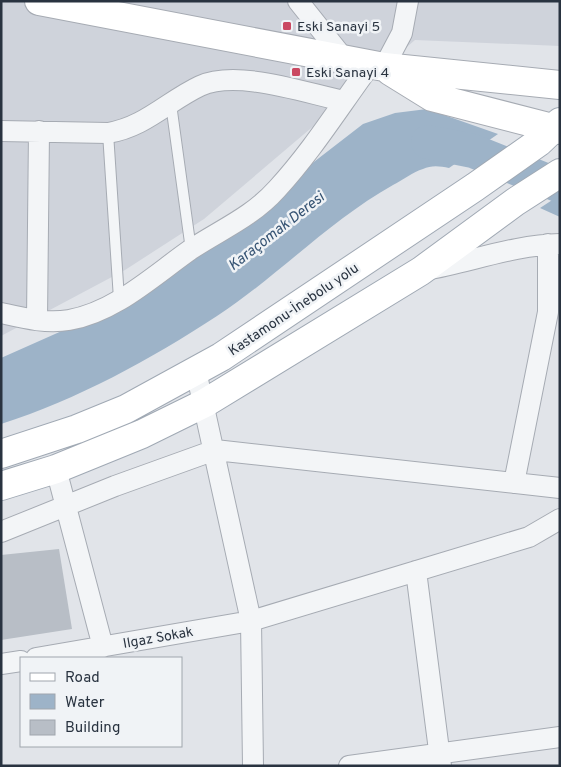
<svg xmlns="http://www.w3.org/2000/svg" width="561" height="767" viewBox="0 0 561 767" font-family="Overpass,sans-serif">
	<style>
		.built { fill: #cfd3db }
		.water { fill: #9db3c8 }
		.lines { fill: none; stroke-linecap: round; stroke-linejoin: round }
		.river { stroke: #9db3c8; stroke-width: 34 }
		.building { fill: #b8bec6 }
		.lane-casing { stroke: #a6abb3; stroke-width: 12 }
		.street-casing { stroke: #a6abb3; stroke-width: 22 }
		.secondary-casing { stroke: #a6abb3; stroke-width: 30 }
		.primary-casing { stroke: #a0a9b4; stroke-width: 30 }
		.lane { stroke: #f3f5f7; stroke-width: 10 }
		.street { stroke: #f3f5f7; stroke-width: 20 }
		.secondary { stroke: #fff; stroke-width: 28 }
		.primary { stroke: #fff; stroke-width: 28 }
		.poi-dot { fill: #ca4962; stroke: #f0f3f6; stroke-width: 2 }
		.labels { text-anchor: middle; stroke-width: 5; stroke-linejoin: round; paint-order: stroke }
		.poi-label { font-size: 14px; fill: #293340; stroke: #f0f3f6; text-anchor: start }
		.street-label { font-size: 14px; fill: #293340; stroke: #f0f3f6 }
		.water-label { font-size: 15px; font-style: italic; fill: #355373; stroke: #f0f3f6 }
	</style>
	<rect width="100%" height="100%" fill="#e1e4e9"/>
	<!-- built -->
	<path class="built" d="M1,1H560V46L415,40L204,219L125,270L1,336Z"/>
	<!-- water -->
	<path class="water" d="M427,109L498,134L449,168C440,166 431,165 423,169C413,172 403,180 393,185C329,221 278,276 217,316C151,359 77,400 1,424V358L91,318L183,263L363,124L395,113Z
		M560,195V217L540,208Z"/>
	<g class="lines">
		<!-- river -->
		<path class="river" d="M428,142L473,151L560,186"/>
	</g>
	<!-- building -->
	<path class="building" d="M59,549L72,629L1,640V555Z"/>
	<g class="lines">
		<defs>
			<path id="lane" d="M171,104L191,250
				M108,133L119,299"/>
			<path id="street" d="M298,1L345,60
				M384,67L402,33L408,1
				M1,131L108,133C145,127 168,101 200,86C237,69 305,93 344,101
				M425,270C471,262 513,245 560,244
				M1,313C23,318 46,324 69,320C115,312 153,276 190,250C220,230 252,217 277,189C312,151 340,106 371,64
				M37,320L39,131
				M196,371L251,621L253,766
				M56,469L103,647
				M514,483L548,312V244
				M1,532L115,486L215,450L560,488
				M416,571L441,766
				M36,658L251,621L529,537L560,519
				M1,664L21,661
				M349,766L560,737"/>
			<path id="secondary" d="M39,1L384,67L560,85
				M390,71L432,97L560,130"/>
			<path id="primary" d="M1,454L77,429L126,409L221,357L475,187L539,142L560,122
				M1,486L56,469L142,434L205,403L421,271L515,202L560,173"/>
		</defs>
		<!-- lane casing -->
		<use href="#lane" class="lane-casing"/>
		<!-- street casing -->
		<use href="#street" class="street-casing"/>
		<!-- secondary casing -->
		<use href="#secondary" class="secondary-casing"/>
		<!-- primary casing -->
		<use href="#primary" class="primary-casing"/>
		<!-- lane -->
		<use href="#lane" class="lane"/>
		<!-- street -->
		<use href="#street" class="street"/>
		<!-- secondary -->
		<use href="#secondary" class="secondary"/>
		<!-- primary -->
		<use href="#primary" class="primary"/>
	</g>
	<!-- markers -->
	<g class="poi-dot">
		<rect x="282" y="21" width="10" height="10" rx="2.5"/>
		<rect x="291" y="67" width="10" height="10" rx="2.5"/>
	</g>
	<g class="labels">
		<!-- poi labels -->
		<g class="poi-label">
			<text x="297" y="31">Eski Sanayi 5</text>
			<text x="306" y="77">Eski Sanayi 4</text>
		</g>
		<!-- street labels -->
		<g class="street-label">
			<text transform="translate(293 309) rotate(-34)" y="5">Kastamonu-İnebolu yolu</text>
			<text transform="translate(158 637) rotate(-10)" y="5">Ilgaz Sokak</text>
		</g>
		<!-- water labels -->
		<g class="water-label">
			<text transform="translate(276 231) rotate(-38)" y="5">Karaçomak Deresi</text>
		</g>
	</g>
	<!-- border -->
	<rect width="561" height="767" fill="none" stroke="#293340" stroke-width="5"/>
	<!-- legend -->
	<rect x="20" y="657" width="162" height="90" fill="#f0f3f6" stroke="#a0a6ad"/>
	<rect x="30" y="673" width="25" height="8" fill="#ffffff" stroke="#a0a6ad"/>
	<text x="65" y="682" font-size="15" fill="#293340">Road</text>
	<rect x="30" y="694" width="25" height="15" fill="#9db3c8" stroke="#a0a6ad"/>
	<text x="65" y="707" font-size="15" fill="#293340">Water</text>
	<rect x="30" y="720" width="25" height="15" fill="#b8bec6" stroke="#a0a6ad"/>
	<text x="65" y="732" font-size="15" fill="#293340">Building</text>
</svg>
